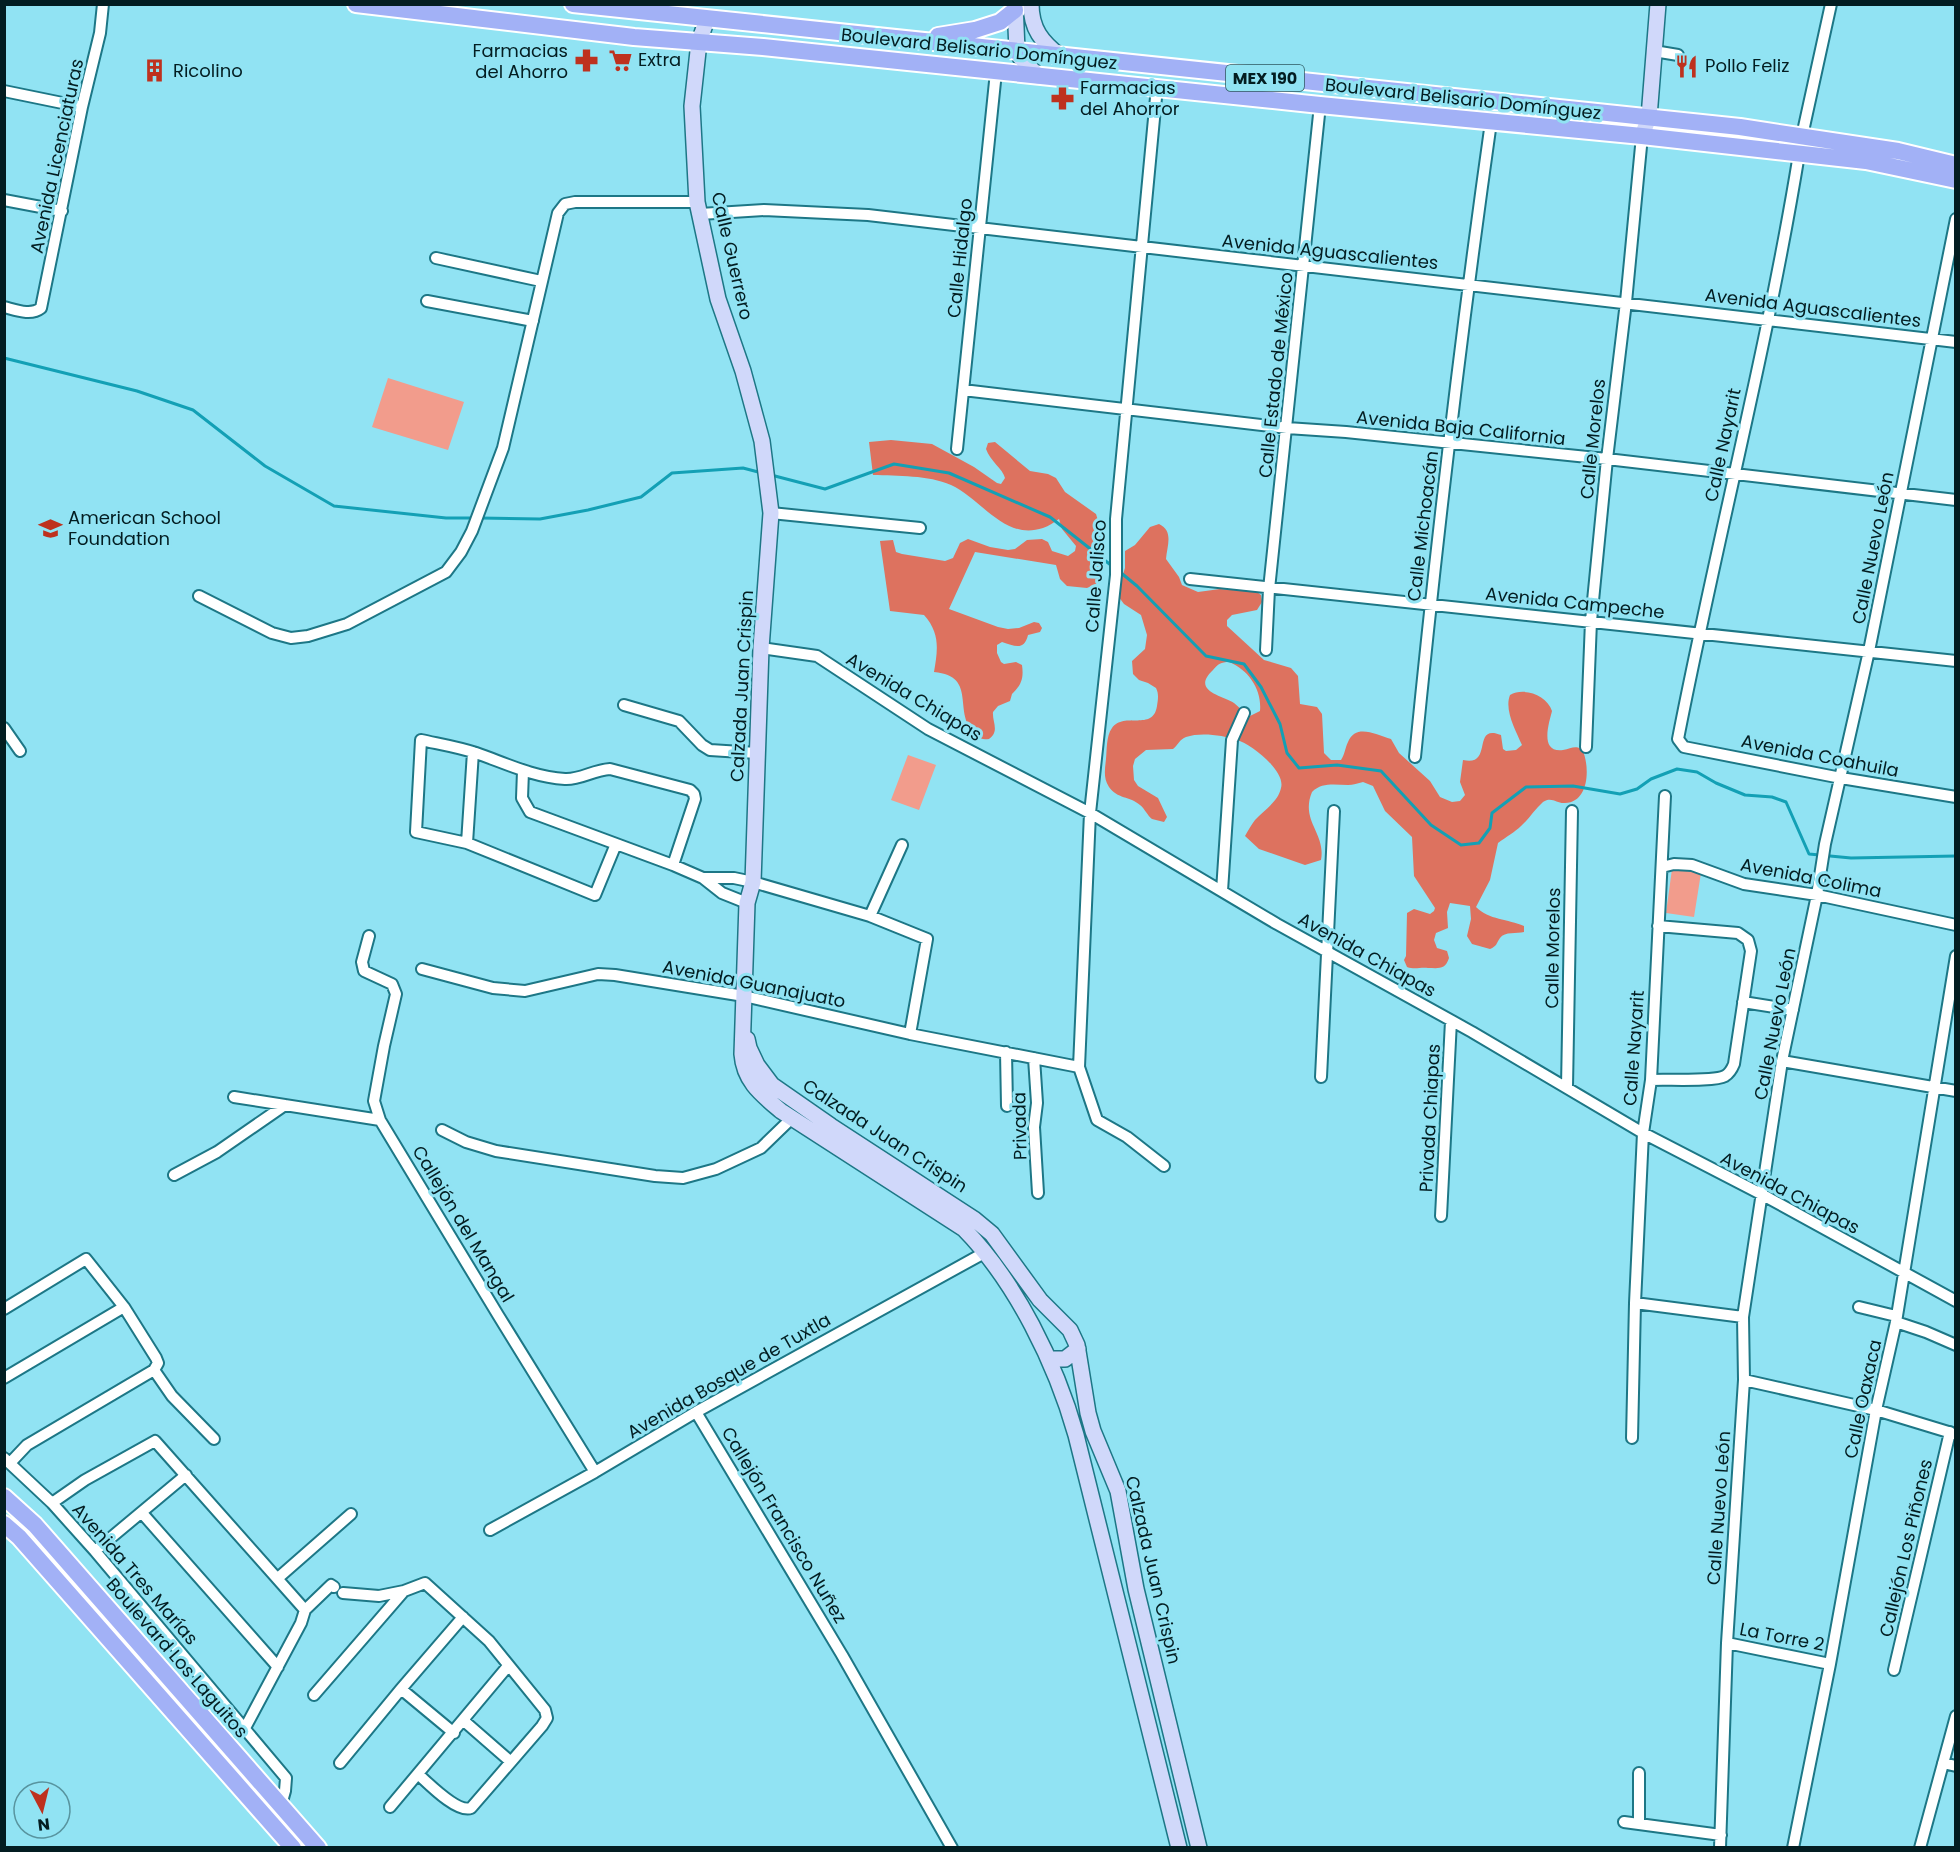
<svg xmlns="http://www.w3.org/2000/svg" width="1960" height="1852" viewBox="0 0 1960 1852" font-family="Poppins,sans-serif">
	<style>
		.green { fill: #f29c8c }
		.forest { fill: #dd725f; fill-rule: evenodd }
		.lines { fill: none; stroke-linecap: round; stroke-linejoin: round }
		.stream { stroke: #13a0b5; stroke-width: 3 }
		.street-casing { stroke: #1d7786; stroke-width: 14 }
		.secondary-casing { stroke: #1d7786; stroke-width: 18 }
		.primary-casing { stroke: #fff; stroke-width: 20 }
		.street { stroke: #fff; stroke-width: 10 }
		.secondary { stroke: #d0d8fa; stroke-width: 15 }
		.primary { stroke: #a2b1f6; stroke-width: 16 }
		.labels { text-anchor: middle; stroke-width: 6; stroke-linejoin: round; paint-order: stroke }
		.shield { fill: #91e3f3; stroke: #2e5860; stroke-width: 1.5 }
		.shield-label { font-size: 16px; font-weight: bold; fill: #031d21 }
		.street-label { font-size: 18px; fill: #031d21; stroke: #91e3f3 }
		.poi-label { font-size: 18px; fill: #031d21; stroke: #91e3f3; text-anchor: start }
	</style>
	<rect width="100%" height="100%" fill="#91e3f3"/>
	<!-- green -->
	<path class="green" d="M388,378L464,402L448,450L372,427Z
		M908,755L936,765L919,810L891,800Z
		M1672,869L1701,873L1694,917L1666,913Z"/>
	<!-- forest -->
	<path class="forest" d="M891,440L932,444L974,467L997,483L1001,484L1005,478C1003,469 990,461 986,449L988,443L995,442L1030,471L1048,474L1056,478L1065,492L1096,514C1103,536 1106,561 1098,583L1087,588L1067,586L1060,579L1056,565L975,552L949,609L998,627L1008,629L1019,628L1034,622L1039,623L1042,628L1040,632L1028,635C1024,651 1015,646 1002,642L997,645V653L1001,662L1004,664L1016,662L1022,665C1024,679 1021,685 1012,694L1010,701L998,706L993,712C992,722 1000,731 989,739C983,740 981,739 976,735C951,714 979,676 934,672C938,649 940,633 924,615L890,611L880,541L893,540L896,552L902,554L945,561L953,558L960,543L968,539L990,547L1008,550L1015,549L1027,540L1042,539L1048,542L1052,551L1068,556L1075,551L1076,546L1062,529L1059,519C1054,522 1049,526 1043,528C1004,541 982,499 951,485C928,475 898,476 873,475L869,442Z
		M1159,524C1174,531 1167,546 1166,559L1179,577L1182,585L1198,592L1220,589L1257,592L1261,595L1262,602L1257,610L1232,615L1227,620V626L1264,660L1291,668L1298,676L1300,704L1317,707L1322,714L1324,753L1331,760H1341C1345,754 1345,748 1348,742C1356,723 1376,735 1391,739L1399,753L1430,781L1440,797L1452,802L1460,801L1465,795L1460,782L1463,760C1494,767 1471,723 1501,735L1503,749L1506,751L1516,750L1522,745C1516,731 1504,710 1510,695C1524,687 1547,695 1552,711C1549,723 1539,753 1563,750C1571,749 1574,745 1582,749C1590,765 1590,802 1565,803C1557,804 1552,796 1543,802C1535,809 1529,819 1521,826C1515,832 1506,837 1498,843L1490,880L1476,907C1489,920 1508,919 1524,926V932C1517,934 1505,931 1500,938C1496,944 1497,946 1490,949L1472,944L1467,936L1471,919L1470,906L1450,903L1447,912L1448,928L1436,933L1434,940L1437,948L1447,951L1449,958C1445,970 1439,968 1428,968C1420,967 1415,970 1407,967L1404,960L1406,956L1407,913L1414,909L1430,914L1434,911L1435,908L1414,876L1412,837L1385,811L1373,786L1363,782C1358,783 1353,785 1348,785C1335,785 1322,782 1312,792C1300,821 1326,833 1321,860L1305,865L1259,849L1245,836C1248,831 1251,825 1255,820C1264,810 1278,802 1281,788C1286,771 1251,744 1237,740C1223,735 1200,732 1186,737C1180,739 1178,745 1173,749L1146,750L1135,759L1133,766L1134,780L1138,786L1158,798L1167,817L1164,822L1152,819C1147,815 1145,809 1140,805C1130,796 1117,799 1109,787C1103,778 1105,769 1106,759C1107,750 1106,736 1112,728C1124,711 1153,732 1157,706C1158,699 1159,694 1156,688L1148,683L1139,680L1133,674L1132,661L1145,649L1147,635L1141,615L1124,604L1118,596L1119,587L1125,568V551L1135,545L1150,527ZM1229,662C1249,670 1262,690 1260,711L1248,717C1244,712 1239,707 1234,703C1221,695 1191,691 1213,670C1218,664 1221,662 1229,662Z"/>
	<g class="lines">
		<!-- stream -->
		<path class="stream" d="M4,358L137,391L193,410L265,466L334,506L446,518H473
			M771,475L825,489L894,464L949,473L1050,517L1112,566
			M480,518L540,519L588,510L641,497L672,473L743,468L762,473
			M1120,572L1137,586L1206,656L1244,664L1261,687L1280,724L1287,753L1299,768L1337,765L1381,771L1431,825L1461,845L1479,843L1490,828L1492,813L1526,787L1573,786L1620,794L1637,789L1651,779L1677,769L1697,772L1716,783L1745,795L1772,797L1786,802L1809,854L1851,858L1956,856"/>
		<defs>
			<path id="street" d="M1654,51L1678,55
				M1157,87L1116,519V575L1090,813L1079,1067L1097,1120L1127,1137L1164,1166
				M4,91L82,107
				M1802,136L1831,4
				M1799,154C1767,350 1716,543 1678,739L1684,747L1841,778L1956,797
				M4,200L62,211
				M700,214L764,210L868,215L1956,342
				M436,258L541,281
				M427,301L533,321
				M4,307C16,310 31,316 41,308L82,107L100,33L103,4
				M963,390L1287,428L1346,432L1607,459L1956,500
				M957,449L996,72
				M771,513L920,528
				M1190,579L1956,661
				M199,596L272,633L291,638L308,636L347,624L446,572L461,552L472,531L503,448L558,213L565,204L575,202H697
				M761,648L817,656L928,729L1090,813L1277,924L1472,1032L1643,1133L1763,1195L1956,1301
				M1266,650L1269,589L1320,105
				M624,705L679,721L702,745L710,750L757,753
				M4,728L20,751
				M1586,747L1591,621L1607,459L1626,302L1642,136
				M1415,757C1436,545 1461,333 1491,122
				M523,771L522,798L530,812L673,865L703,878L722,893L747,903
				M467,843L473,752
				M616,844L595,895L467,843L416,832L421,740C439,744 458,747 476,753C505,763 533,777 565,779C580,780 593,770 610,769L690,790L694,794L695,799L673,865
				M1662,867L1674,864L1692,865L1744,884L1817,895L1956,925
				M703,878H734L753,882L870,916L927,939L910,1034
				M1222,891L1232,740L1244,713
				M870,916L902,845
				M369,936L362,962L364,971L392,984L396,994L384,1046L374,1101L380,1120L498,1315L595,1472
				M422,969L493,988L525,991L598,974L615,975L744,996L910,1034L1079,1067
				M1743,1002L1793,1010
				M1006,1052L1007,1106
				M1034,1058L1037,1103L1034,1127L1038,1193
				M1782,1061L1956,1091
				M1321,1077L1334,811
				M1651,1080C1666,1079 1714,1082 1725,1076C1730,1073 1732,1069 1734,1064L1751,951L1748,940L1738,933L1658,926
				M1567,1087L1572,811
				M234,1097L380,1120
				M442,1130L466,1142L496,1151L655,1176L683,1178L716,1169L761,1148L792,1118
				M174,1175L217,1152L285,1105
				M1441,1216L1451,1021
				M1635,1303L1743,1317
				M1859,1307L1896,1316
				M4,1309L86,1259L124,1307L156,1358L158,1363L154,1370L172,1396L214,1439
				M1896,1322L1926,1332L1956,1345
				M4,1378L124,1307
				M1744,1380L1876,1410L1955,1434
				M696,1412L842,1655L952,1848
				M1632,1438L1635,1303L1643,1133L1651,1080L1665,796
				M4,1458L52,1503L95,1551L286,1778L285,1791L281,1805
				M10,1463L27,1445L154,1370
				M52,1503L85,1480L155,1441L305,1610
				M142,1513L278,1667
				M490,1530L595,1472L696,1412L984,1253
				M95,1551L186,1475
				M278,1578L351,1514
				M343,1593L379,1596L404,1591
				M1727,1643L1830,1664
				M1894,1670L1950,1432
				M401,1689L454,1733
				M314,1695L404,1591L425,1583L489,1641L545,1710L547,1718L542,1726L471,1808C457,1813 429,1784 418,1774
				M464,1721L511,1762
				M245,1728L301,1623L305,1610L331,1585L334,1587
				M340,1763L401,1689L463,1617
				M1943,1763L1956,1766
				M390,1807L508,1666
				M1624,1822L1721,1835
				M1639,1824V1773
				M1720,1848L1727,1643L1744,1380L1743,1317L1782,1061L1817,895L1825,844L1869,651L1956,219
				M1793,1848L1830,1664L1876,1410L1896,1322L1956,956
				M1920,1848L1956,1716"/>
			<path id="secondary" d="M1015,4L1017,50L1020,57L1038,76
				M1031,4C1031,29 1042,42 1060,56
				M707,19L699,42L692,106L697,202L718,299L743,371L762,441L771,513L761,648L753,882L747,903L742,1054C744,1081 761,1094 781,1111L964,1229C1016,1282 1056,1364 1076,1435L1179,1848
				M1642,136L1649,117L1658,4
				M747,1039L749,1048L757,1065L772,1085L831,1126L974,1219L992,1234L1040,1300L1070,1330L1077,1345L1088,1413L1093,1431L1118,1491L1136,1589L1199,1848
				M1049,1359H1065L1078,1349"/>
			<path id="primary" d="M356,4L634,37L763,47L1320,105L1642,136L1866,161L1956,180
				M573,4L1740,127L1898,151L1956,165
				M938,36L975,30L1000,22L1015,10
				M4,1497L35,1525L318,1848
				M4,1524L19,1537L293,1848"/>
		</defs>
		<!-- street casing -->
		<use href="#street" class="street-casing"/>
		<!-- secondary casing -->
		<use href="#secondary" class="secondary-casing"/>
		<!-- primary casing -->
		<use href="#primary" class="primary-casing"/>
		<!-- street -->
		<use href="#street" class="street"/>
		<!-- secondary -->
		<use href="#secondary" class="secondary"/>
		<!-- primary -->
		<use href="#primary" class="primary"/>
	</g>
	<!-- icons -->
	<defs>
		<symbol id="supermarket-bare" viewBox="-9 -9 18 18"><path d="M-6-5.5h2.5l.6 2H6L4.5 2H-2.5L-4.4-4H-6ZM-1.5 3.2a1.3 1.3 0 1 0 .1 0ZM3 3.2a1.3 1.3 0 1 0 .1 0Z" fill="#be311e" stroke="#91e3f3" stroke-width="2.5" paint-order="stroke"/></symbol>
		<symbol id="pharmacy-bare" viewBox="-9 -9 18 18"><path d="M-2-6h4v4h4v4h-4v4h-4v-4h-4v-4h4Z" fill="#be311e" stroke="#91e3f3" stroke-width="2.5" paint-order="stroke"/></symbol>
		<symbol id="restaurant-bare" viewBox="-9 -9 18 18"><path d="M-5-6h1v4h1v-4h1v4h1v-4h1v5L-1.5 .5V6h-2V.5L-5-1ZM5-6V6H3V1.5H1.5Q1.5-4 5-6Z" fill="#be311e" stroke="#91e3f3" stroke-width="2.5" paint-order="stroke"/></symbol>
		<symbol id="building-bare" viewBox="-9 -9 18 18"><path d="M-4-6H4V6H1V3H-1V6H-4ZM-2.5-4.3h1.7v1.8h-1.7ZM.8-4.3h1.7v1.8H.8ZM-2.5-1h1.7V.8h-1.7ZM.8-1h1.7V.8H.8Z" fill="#be311e" stroke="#91e3f3" stroke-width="2.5" paint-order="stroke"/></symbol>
		<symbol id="school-bare" viewBox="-9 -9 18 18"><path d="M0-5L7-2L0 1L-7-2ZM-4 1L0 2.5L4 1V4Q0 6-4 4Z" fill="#be311e" stroke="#91e3f3" stroke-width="2.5" paint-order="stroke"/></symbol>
	</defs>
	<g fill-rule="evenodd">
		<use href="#supermarket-bare" x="604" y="44" width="33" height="33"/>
		<use href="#pharmacy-bare" x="570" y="44" width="33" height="33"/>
		<use href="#restaurant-bare" x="1670" y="50" width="33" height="33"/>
		<use href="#building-bare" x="138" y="54" width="33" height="33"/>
		<use href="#pharmacy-bare" x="1046" y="82" width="33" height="33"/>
		<use href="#school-bare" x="34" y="512" width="33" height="33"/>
	</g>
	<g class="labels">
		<!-- shield labels -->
		<rect class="shield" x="1226" y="65" width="78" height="26" rx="4.5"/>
		<g class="shield-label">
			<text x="1265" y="84">MEX 190</text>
		</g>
		<!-- street labels -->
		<g class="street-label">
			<text transform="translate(979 49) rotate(6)" y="6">Boulevard Belisario Domínguez</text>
			<text transform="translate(1463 99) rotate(6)" y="6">Boulevard Belisario Domínguez</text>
			<text transform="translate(57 156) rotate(-78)" y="6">Avenida Licenciaturas</text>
			<text transform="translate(1330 252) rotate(6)" y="6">Avenida Aguascalientes</text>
			<text transform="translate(732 256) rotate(77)" y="6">Calle Guerrero</text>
			<text transform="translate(960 258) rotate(-84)" y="6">Calle Hidalgo</text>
			<text transform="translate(1813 308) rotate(7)" y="6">Avenida Aguascalientes</text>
			<text transform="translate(1276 375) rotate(-84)" y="6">Calle Estado de México</text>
			<text transform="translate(1461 428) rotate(6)" y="6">Avenida Baja California</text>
			<text transform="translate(1593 439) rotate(-84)" y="6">Calle Morelos</text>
			<text transform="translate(1723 445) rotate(-78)" y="6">Calle Nayarit</text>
			<text transform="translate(1423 526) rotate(-83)" y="6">Calle Michoacán</text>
			<text transform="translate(1873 548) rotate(-79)" y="6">Calle Nuevo León</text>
			<text transform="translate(1096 576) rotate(-86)" y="6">Calle Jalisco</text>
			<text transform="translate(1575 603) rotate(6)" y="6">Avenida Campeche</text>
			<text transform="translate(742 686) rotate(-87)" y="6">Calzada Juan Crispin</text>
			<text transform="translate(914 697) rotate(31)" y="6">Avenida Chiapas</text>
			<text transform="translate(1820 756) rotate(11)" y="6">Avenida Coahuila</text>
			<text transform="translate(1811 878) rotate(11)" y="6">Avenida Colima</text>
			<text transform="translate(1553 948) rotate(-89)" y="6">Calle Morelos</text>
			<text transform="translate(1367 955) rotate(29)" y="6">Avenida Chiapas</text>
			<text transform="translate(754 984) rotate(11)" y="6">Avenida Guanajuato</text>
			<text transform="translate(1775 1024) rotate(-79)" y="6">Calle Nuevo León</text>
			<text transform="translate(1634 1048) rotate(-86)" y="6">Calle Nayarit</text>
			<text transform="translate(1430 1118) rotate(-87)" y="6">Privada Chiapas</text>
			<text transform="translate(1020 1126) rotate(-91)" y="6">Privada</text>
			<text transform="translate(885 1136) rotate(33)" y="6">Calzada Juan Crispin</text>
			<text transform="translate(1790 1193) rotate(28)" y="6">Avenida Chiapas</text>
			<text transform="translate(463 1224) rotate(59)" y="6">Callejón del Mangal</text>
			<text transform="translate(729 1376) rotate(-30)" y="6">Avenida Bosque de Tuxtla</text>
			<text transform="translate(1863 1399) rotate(-78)" y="6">Calle Oaxaca</text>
			<text transform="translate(1719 1508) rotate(-86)" y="6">Calle Nuevo León</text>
			<text transform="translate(784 1525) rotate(59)" y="6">Callejón Francisco Nuñez</text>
			<text transform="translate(1906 1548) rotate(-77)" y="6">Callejón Los Piñones</text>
			<text transform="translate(1153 1570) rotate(77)" y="6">Calzada Juan Crispin</text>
			<text transform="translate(135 1574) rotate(49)" y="6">Avenida Tres Marías</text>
			<text transform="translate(1782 1637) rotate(11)" y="6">La Torre 2</text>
			<text transform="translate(177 1658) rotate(49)" y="6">Boulevard Los Laguitos</text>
		</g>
		<!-- poi labels -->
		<g class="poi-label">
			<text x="568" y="57" text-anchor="end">Farmacias<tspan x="568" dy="21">del Ahorro</tspan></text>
			<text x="638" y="66">Extra</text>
			<text x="1705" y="72">Pollo Feliz</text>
			<text x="173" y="77">Ricolino</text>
			<text x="1080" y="94">Farmacias<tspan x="1080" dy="21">del Ahorror</tspan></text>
			<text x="68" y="524">American School<tspan x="68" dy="21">Foundation</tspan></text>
		</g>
	</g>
	<!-- border -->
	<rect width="1960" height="1852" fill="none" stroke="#031d21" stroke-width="12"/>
	<!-- north arrow -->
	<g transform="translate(42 1810) rotate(173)"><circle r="28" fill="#91e3f3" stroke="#58949f" stroke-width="1.5"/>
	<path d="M0-4.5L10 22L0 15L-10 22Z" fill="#be311e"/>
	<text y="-9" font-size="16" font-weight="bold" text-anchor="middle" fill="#031d21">N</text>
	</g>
</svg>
